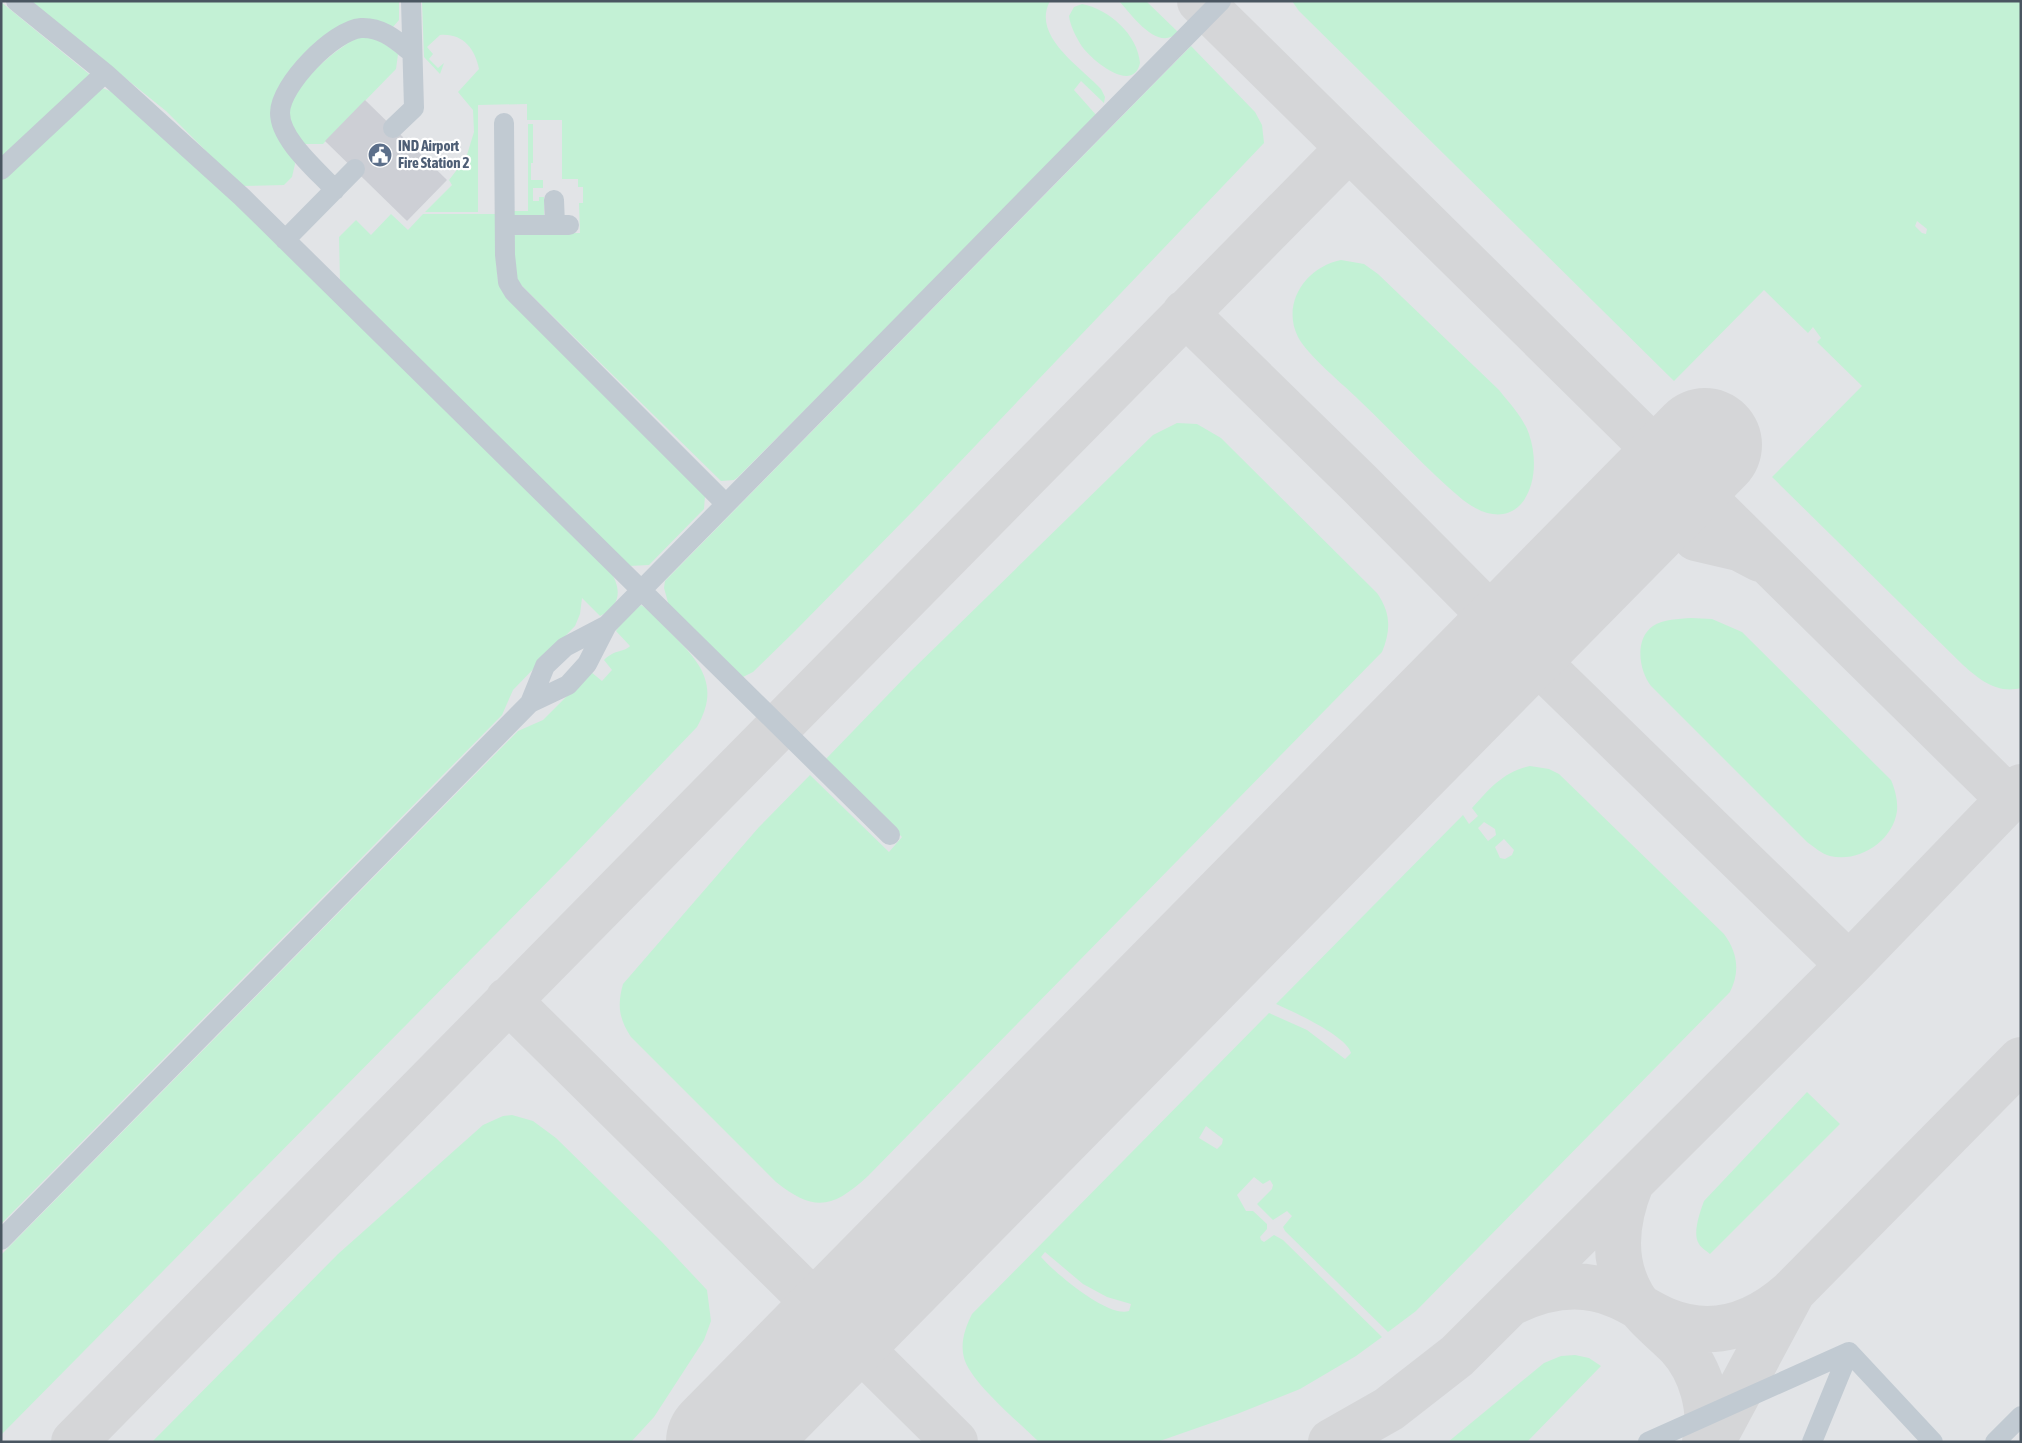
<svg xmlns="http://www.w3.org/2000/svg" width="2022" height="1443" viewBox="0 0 2022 1443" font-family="'Asap Condensed',sans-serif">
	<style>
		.airport { fill: #e2e4e7 }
		.green { fill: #c3f1d5; fill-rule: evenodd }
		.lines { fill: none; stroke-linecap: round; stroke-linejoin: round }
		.taxiway { stroke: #d5d6d8; stroke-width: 46 }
		.runway { stroke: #d5d6d8; stroke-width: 114 }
		.building { fill: #cdcfd5 }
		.minor { stroke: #c1cad2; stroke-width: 20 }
		.labels { text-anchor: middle; stroke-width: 4.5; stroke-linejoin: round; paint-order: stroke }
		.service-label { font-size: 15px; font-weight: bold; fill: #4e5e75; stroke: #fff; text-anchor: start }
	</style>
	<rect width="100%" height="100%" fill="#f5f3f3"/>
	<!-- airport -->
	<path class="airport" d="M1,1H2021V1442H1Z"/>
	<!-- green -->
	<path class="green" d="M30,1H399V20L393,27L383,23L286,79L295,164L292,177L284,185L241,186L166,111Z
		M422,1H1050C1031,36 1081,67 1101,89L1105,97L1104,103L1081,81L1074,90L1097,116L738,477L734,480L721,481L519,283L515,274L514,236L517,234L580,233L579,203H583V187H578V179H562V120H527V104L478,105V212H425L452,185L449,180L466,158L474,132L473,110L458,92L479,69C475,48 462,33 440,35L427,47L433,54L429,59L438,68L444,63L440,74L424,57Z
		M1119,1H1146L1178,32C1158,53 1132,15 1119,1Z
		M1292,1H2021V688C1997,694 1980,680 1963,665L1772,477L1862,386L1817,342L1821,338L1813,327L1808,333L1764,290L1674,381L1299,11ZM1917,221L1927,229L1926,234L1922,233L1915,226Z
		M1,2L89,74V80L1,166Z
		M1082,4C1109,9 1138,35 1140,63C1133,95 1090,59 1081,45C1076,37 1070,25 1069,16L1074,7Z
		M359,37H375L398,54L396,69L323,144H305C257,112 329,52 359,37Z
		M1191,46L1255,112L1262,125L1264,143L916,508L795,631L753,672L743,677L669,606L664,588L665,581Z
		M99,87L113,92L183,151L610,571C622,589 621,606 600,616L582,598L580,614L575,626L513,690L502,715L1,1224V176Z
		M528,124H533V163H531V180H543V188H533V201H539V197H544V218L514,216V211H528Z
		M391,214L408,230L423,214H496V261L498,281L705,496L704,509L649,565L629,566L340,280L339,237L356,220L371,235Z
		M1341,260L1364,264L1378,274L1499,390C1510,404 1523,417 1529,434C1546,484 1518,542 1463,500C1426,469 1394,433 1359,400C1343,384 1308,356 1298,337C1281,303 1306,267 1341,260Z
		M1177,423L1197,424L1221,438L1377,593C1391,613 1391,630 1382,652L868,1176C833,1208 815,1213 776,1182L631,1037C619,1019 617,1005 623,984L759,827L810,775L889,852L902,837L824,761L911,671L1153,435Z
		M641,605C652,612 661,623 670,632C700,662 721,685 697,727L571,858L1,1435V1255L518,731L543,720L591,672L602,681L612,670L604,660C615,649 625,652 630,646L616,631L624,620Z
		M1691,618L1712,619L1742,632L1891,780C1895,789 1898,801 1897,811C1893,841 1859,863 1830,856C1822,854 1814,847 1807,842L1651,686C1639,671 1634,639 1653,626C1663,619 1679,619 1691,618Z
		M1530,766L1549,769L1559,774L1724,934C1738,953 1740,972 1730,992L1416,1311L1388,1332L1285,1231L1283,1227L1292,1216L1287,1211L1273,1220L1257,1204L1272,1189L1273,1185L1270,1180L1263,1184L1254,1177L1237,1195L1246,1211H1253L1267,1224V1229L1260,1237L1261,1240L1264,1242L1274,1235L1283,1240L1382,1337L1356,1356L1300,1389L1237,1414L1157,1442H1039C1020,1423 971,1383 964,1358C960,1343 965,1328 972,1314L1269,1013L1307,1030L1345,1059L1351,1053C1347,1036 1292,1011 1276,1004L1463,815L1469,824L1478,816L1472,808C1489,789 1504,771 1530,766ZM1484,822L1495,829L1496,835L1488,841L1478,828ZM1504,839L1514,850L1512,855L1505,859L1500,858L1495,847ZM1206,1126L1223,1139L1222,1144L1217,1149L1199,1138ZM1045,1252L1083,1284L1107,1297L1131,1304L1129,1311C1108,1318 1055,1273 1041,1257Z
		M1807,1092L1840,1124L1710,1254C1706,1250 1702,1249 1699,1244C1692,1234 1700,1212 1704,1201Z
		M512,1115L533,1121L556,1138L661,1241L707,1290L711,1321L704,1340L654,1417L631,1442H152L338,1254L483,1125L503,1116Z
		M1575,1355L1589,1358L1601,1366L1527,1442H1448L1544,1363L1561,1356Z"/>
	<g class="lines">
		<!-- taxiway -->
		<path class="taxiway" d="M1200,1L2009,799
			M1185,313L1359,483L1515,640L1849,965
			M1696,538L1739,548L1760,559
			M508,1000L955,1442
			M1631,1183C1616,1220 1611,1260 1632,1296C1643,1315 1663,1330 1679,1346C1701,1370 1713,1410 1705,1442
			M1513,1302C1546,1286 1581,1280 1616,1295C1634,1302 1649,1314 1667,1321C1714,1340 1756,1324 1791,1293
			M74,1442L1348,149
			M1331,1442L1389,1409L1457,1356L1849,965L2021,787
			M1712,1442L1793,1291L2021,1060"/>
		<!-- runway -->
		<path class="runway" d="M723,1442L1705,445"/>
	</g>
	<!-- building -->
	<path class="building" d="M365,100L447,180L407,221L325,141Z"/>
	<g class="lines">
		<!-- minor -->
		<path class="minor" d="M16,1L105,73L242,197L890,835
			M504,123L505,255L508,282L514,292L726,504
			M393,128L414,108L411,1
			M1,170L105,73
			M335,190C318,171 280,140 280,113C280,85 334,30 361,28C382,27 396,40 411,52
			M554,200L555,225
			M506,225H569
			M285,240L355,169
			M530,703L545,666L565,647L607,625
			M1,1240L530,703L568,685L587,664L607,625L1221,1
			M1849,1352L1933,1442
			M1648,1442L1849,1352
			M1812,1442L1849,1352
			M1995,1442L2021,1416"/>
	</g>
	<!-- icons -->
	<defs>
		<symbol id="civic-disc" viewBox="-11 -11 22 22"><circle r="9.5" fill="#5c6f8a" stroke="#fff"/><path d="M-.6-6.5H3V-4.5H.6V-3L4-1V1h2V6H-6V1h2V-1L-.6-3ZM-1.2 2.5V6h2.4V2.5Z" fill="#fff"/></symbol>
	</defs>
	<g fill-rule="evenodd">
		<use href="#civic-disc" x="366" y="141" width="28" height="28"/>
	</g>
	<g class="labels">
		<!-- service labels -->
		<g class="service-label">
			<text x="398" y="151">IND Airport<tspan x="398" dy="17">Fire Station 2</tspan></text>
		</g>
	</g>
	<!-- border -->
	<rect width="2022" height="1443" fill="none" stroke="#4a5661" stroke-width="5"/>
</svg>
